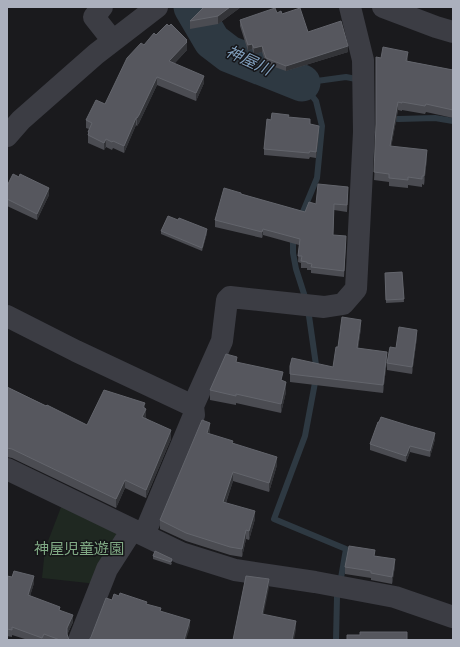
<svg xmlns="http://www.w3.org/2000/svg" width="460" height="647" viewBox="0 0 460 647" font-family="'Space Grotesk','Noto Sans JP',sans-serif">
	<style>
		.green { fill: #1f2821 }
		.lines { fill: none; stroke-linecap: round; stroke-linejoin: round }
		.stream { stroke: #2e3942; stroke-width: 6 }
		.river { stroke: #2e3942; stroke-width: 37 }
		.minor { stroke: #3c3d44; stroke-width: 22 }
		.wall { fill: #4b4c52 }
		.shaded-wall { fill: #333438 }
		.building { fill: #56575e; stroke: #63656c }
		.labels { text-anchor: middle; stroke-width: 3; stroke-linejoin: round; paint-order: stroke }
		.park-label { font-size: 15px; fill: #81aa85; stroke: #151518 }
		.water-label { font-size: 16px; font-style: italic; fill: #809ebb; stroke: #151518 }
	</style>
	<rect width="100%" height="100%" fill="#1a1a1d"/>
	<!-- green -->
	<path class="green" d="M63,502L121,529L97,584L42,578L45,549Z"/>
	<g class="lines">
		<!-- stream -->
		<path class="stream" d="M389,118L399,119L435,118L453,121
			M300,219L317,178L322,126L316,101L302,83L346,77L356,79
			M293,237V253L296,269L306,300
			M308,309L317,372L305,436L274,519L346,549L341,578
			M336,640L337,597"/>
		<!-- river -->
		<path class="river" d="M192,7L212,41L229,54L302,83"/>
		<!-- minor -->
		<path class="minor" d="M102,7L94,17L113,41
			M383,7L436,27L453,32
			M7,136L21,120L96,54L157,7
			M7,316L76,351L193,406L194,415L144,535
			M193,406L222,341L227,300L230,297L324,307L343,304L356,289L364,132L363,60L350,7
			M7,469L181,553L235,570L315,582L395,597L453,617
			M79,640L107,569L132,530"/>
	</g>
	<!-- wall -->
	<path class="wall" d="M204,7H241L218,24L190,29V21Z
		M277,13L282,14L308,32L348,52L286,71L266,64L262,52L254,54L252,49L248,51L240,26V20Z
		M156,35L187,42V50L174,64L204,83L196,101L157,85L139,123L137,126L136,125L124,153L113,148L112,150L106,147L104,150L88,143V132L89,129L86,128V120L105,104L144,45Z
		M381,58L408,60L407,61L453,70V118L426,112L425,114L402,110V111L398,110L391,147L427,158L424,185L422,184V187L408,185V188L389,186V182L374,180Z
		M289,117L310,124L319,132L316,158L310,157L309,159L264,155V149L271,120Z
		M7,186L49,195L37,220L7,206Z
		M241,194L305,212L316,204L348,194L347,212L334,210L333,235L346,243L344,277L311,273V270H307V268H301V263L298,262L299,245L263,235L262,238L215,227V220Z
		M178,220L207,233L202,251L161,234V231Z
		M402,272L404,302L386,303L385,273Z
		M361,328L358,348L387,360L383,393L290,382V366L333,367L338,347Z
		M417,337L412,374L387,370V363Z
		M237,362L283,381L286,392L281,413L236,403V405L210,400V390Z
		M7,387L87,425L145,408L146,418L171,439L146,498L125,488L116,508L12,458L7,457Z
		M210,432L209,434L233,443L277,465L269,492L233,481L226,503L255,519L249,540L246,539L242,557L230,555L186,541L160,529V520Z
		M435,439L430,457L410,452L406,462L370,450V444Z
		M155,551L172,563L171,565L153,559V556Z
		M375,556L395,566L392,584L371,580V578L345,574V567Z
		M7,576L34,583L30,596L60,610L73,622L67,635L69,640H28L12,635V637L7,636Z"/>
	<!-- shaded-wall -->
	<path class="shaded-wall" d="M230,7H241L218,24V16Z
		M187,40V50L169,69V61Z
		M252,44V49L248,51V45Z
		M262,46V52L254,54V48Z
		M348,46V52L286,71V66Z
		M408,52V60L406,69V61Z
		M204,76V83L196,101V93Z
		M157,77V85L139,123L137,126V118Z
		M398,102V110L390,154V146Z
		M136,118V125L124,153V146Z
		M319,126V132L316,158V152Z
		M106,139V147L104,150V143Z
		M427,150V158L424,185V176Z
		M49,188V195L37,220V214Z
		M207,229V233L202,251V248Z
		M263,229V235L262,238V232Z
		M361,320V328L357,356V348Z
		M417,330V337L412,374V367Z
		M387,352V360L383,393V385Z
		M286,382V392L281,413V404Z
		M145,403V411L146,409V418L142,425L143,407Z
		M210,423V432L207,441V433Z
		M171,430V439L146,498V490Z
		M435,433V439L430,457V451Z
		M410,446V452L406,462V456Z
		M277,457V465L269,492V483Z
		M233,472V481L223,511V502Z
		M125,480V488L116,508V499Z
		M255,511V519L249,540V531Z
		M246,530V539L242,557V549Z
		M395,559V566L392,584V577Z
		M34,576V583L28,603V595Z
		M269,579V588L262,622V614Z
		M73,615V622L67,635V628Z
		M190,620V627L186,640H184Z
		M296,621V630L294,640H292Z"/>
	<!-- building -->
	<path class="building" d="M204,7H230L218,16L190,21Z
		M275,8L277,13L281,11L282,14L300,8L308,32L341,21L348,46L286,66L266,58L262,46L254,48L252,44L248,45L240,20Z
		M167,24L169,26L171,24L187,40L186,41L187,42L169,61L204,76L196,93L157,77L139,115L137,118H136L124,146L113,141L112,142L106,139L104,143L88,135L89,132H88L92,123L86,120L96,100L105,104L127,58L141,43L144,45L154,33L156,35Z
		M383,47L408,52L406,61L453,70V110L426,104L425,106L402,102V103L398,102L390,146L427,150L424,176H422V179L408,177V180L389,178V174L374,172L376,124V57L381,58Z
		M272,113L289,115L288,117L310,119V124L319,126L316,152L310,151L309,153L264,149L267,119L271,120Z
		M13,174L19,177L20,174L49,188L37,214L7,199V186Z
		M318,184L348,187L347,205L334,204L333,235L346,236L344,271L311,267L312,264L307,263V262L301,261L302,256H298L300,239L263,229L262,232L215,220L224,188L241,193V194L305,212L309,202L316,204Z
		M168,216L178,220L179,218L207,229L202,248L161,231Z
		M402,272L404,299L386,300L385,273Z
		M342,317L361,320L357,348L387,352L383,385L290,374V366L292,358L333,367L336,347H338Z
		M399,327L417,330L412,367L387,363L390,347L396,348Z
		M226,354L237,357L236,362L283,372L281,380L286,382L281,404L236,394V396L210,390Z
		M7,387L46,406L47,405L87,425L104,390L145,403L143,407L146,409L142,417L171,430L146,490L125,480L116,499L12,449L7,448Z
		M381,417L410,426L435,433L430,451L410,446L406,456L370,444L378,422H379Z
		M202,420L210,423L207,433L233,441L232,443L277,457L269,483L233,472L223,502L255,511L249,531L246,530L242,549L230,547L186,533L160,520Z
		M349,546L375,550L374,556L395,559L392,577L371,573V571L345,567Z
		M155,551L172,559L171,562L153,556Z
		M14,571L34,576L28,595L60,607L59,610L73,615L67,628V634L69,640H60L44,634L42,638L12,627V630L7,629V576L12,577Z
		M246,576L269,579L262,614L296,621L292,640H233Z
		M120,593L147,602L146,604L161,608L160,611L190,620L184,640H89L91,637L106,598L112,600L114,594L119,596Z
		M360,632H407V640H347V635H360Z"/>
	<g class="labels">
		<!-- park labels -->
		<g class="park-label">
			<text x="79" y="554">神屋児童遊園</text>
		</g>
		<!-- water labels -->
		<g class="water-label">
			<text transform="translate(249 60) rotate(25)" y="6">神屋川</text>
		</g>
	</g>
	<!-- border -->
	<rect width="460" height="647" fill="none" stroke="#abb0bd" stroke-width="16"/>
</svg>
